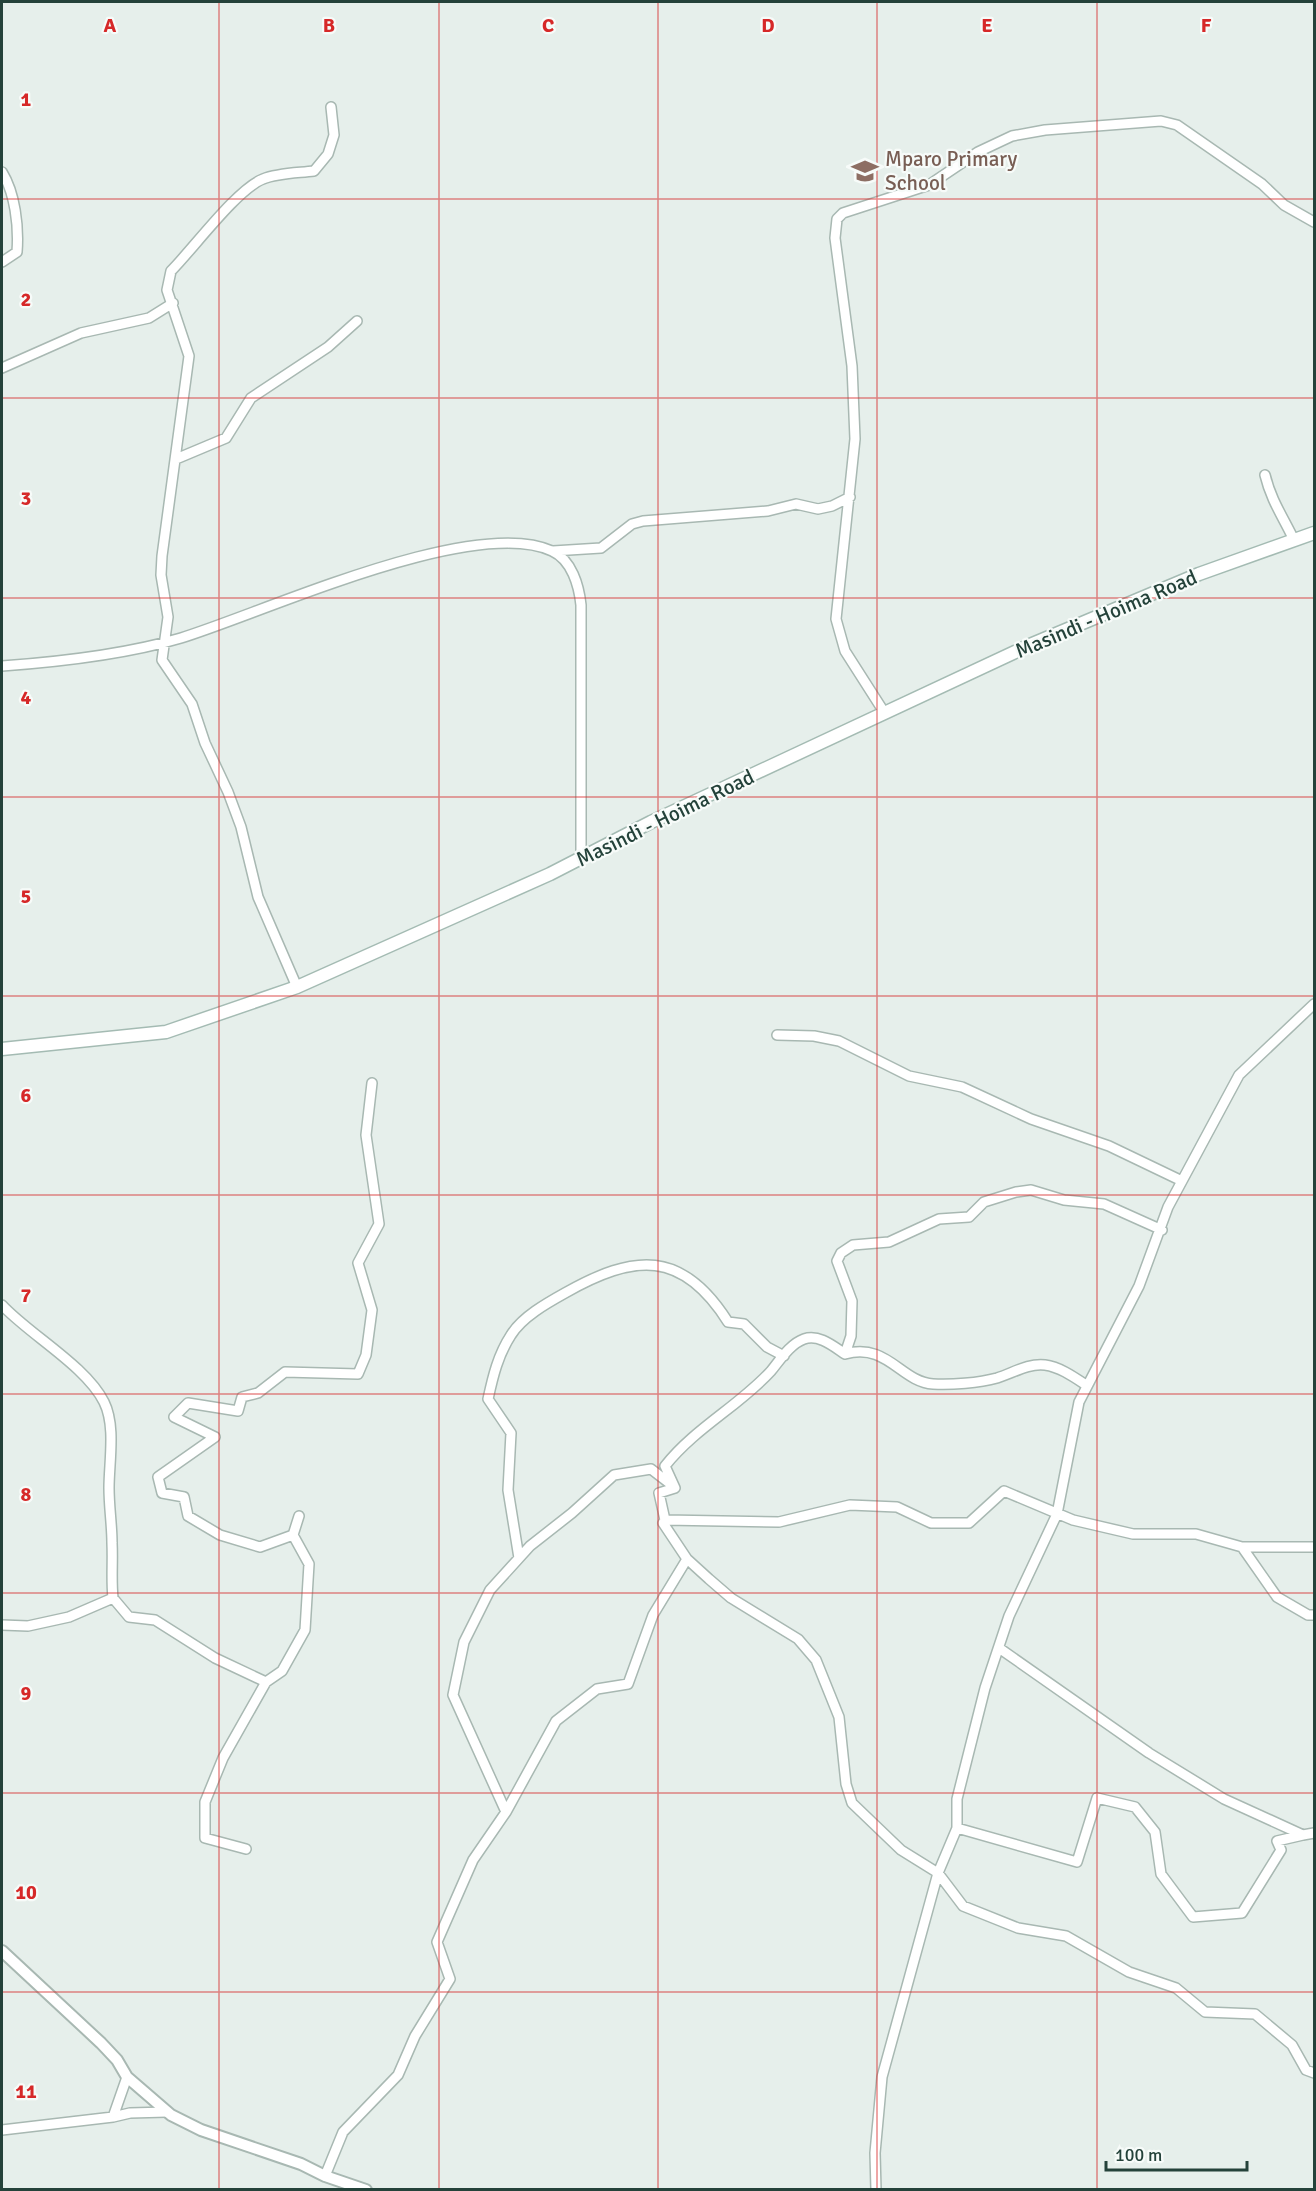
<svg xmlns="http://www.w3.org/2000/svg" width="1316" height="2191" viewBox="0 0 1316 2191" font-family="Signika,sans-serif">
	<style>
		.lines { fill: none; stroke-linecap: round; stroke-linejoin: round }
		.minor-casing { stroke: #a8b8b2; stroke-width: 12 }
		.tertiary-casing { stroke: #a8b8b2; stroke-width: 14 }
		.secondary-casing { stroke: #a4bbb3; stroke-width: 15 }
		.minor { stroke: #fff; stroke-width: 9 }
		.tertiary { stroke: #fff; stroke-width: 10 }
		.secondary { stroke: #fff; stroke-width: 12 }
		.grid { fill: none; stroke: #d62828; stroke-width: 1.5; stroke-opacity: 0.55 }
		.labels { text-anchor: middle; stroke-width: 4.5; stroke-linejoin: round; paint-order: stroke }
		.education-label { font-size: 21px; fill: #785e54; stroke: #f7fbf9; text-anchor: start }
		.street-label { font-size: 21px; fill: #24423a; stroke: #f7fbf9 }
		.grid-label { font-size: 20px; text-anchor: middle; font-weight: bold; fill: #d62828; stroke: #f7fbf9; stroke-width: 4.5; stroke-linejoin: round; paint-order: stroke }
	</style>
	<rect width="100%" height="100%" fill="#e6efeb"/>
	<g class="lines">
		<defs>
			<path id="minor" d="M2,172C15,193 19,226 17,252L2,262
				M2,368L81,333L149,318L173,303
				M176,459L226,438L251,398L328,347L357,321
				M1265,475C1271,500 1283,517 1294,540
				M553,551L601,548L632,524L643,521L768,511L796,504L818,509L832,506L850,497
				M2,666C58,662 127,654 181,638C265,612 473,515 552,551C572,560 579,586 581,605V858
				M884,712L845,651L836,619L855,439L852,366L835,238L837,219L843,213L929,185L978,152L1012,136L1045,130L1161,121L1177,125L1262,184L1284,205L1314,222
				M297,987L258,897L241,827L228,792L205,743L192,704L162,660L168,617L161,575L162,556L189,356L167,290L171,271C193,249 237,189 263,179C278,173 298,173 314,171L328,154L334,135L331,107
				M777,1035L814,1036L839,1041L909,1076L962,1087L1031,1119L1109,1146L1182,1181
				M2,1305C30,1335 86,1366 104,1402C116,1426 109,1462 109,1488C109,1507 112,1525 112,1543C113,1562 111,1579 113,1598L69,1617L28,1626L2,1625
				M845,1354L851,1336L852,1301L837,1261L841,1253L853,1245L889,1242L939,1219L969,1217L984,1202L1016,1192L1031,1190L1064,1200L1104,1204L1162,1230
				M1086,1385C1074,1377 1060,1367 1045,1365C1028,1363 1013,1373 997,1378C979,1383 951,1385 933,1384C901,1382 887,1342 845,1354C833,1346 819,1334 804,1339C790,1344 780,1360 771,1371C739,1406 695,1428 665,1466L675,1488L659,1493L665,1520L663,1523L687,1559L709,1579L731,1598L798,1639L816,1660L839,1717L846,1784L852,1803L901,1850L938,1873L963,1906L1018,1928L1066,1936L1129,1972L1176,1988L1205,2012L1255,2014L1292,2045L1306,2070L1314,2073
				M299,1516L293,1535L260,1547L220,1535L188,1516L184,1497L162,1493L158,1477L215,1437L174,1417L188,1403L238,1411L242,1397L258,1393L285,1372L358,1374L366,1355L372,1310L358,1263L379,1224L366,1135L372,1083
				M665,1520L779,1522L850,1505L897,1507L931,1523H969L1004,1491L1073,1520L1133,1534H1196L1242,1547L1277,1597L1308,1615H1314
				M1242,1547H1314
				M519,1558L508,1490L511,1433L488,1399C493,1376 498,1355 511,1335C522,1317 547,1303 565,1293C634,1254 682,1249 728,1322L744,1324L767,1347L784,1356
				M113,1598L129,1617L155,1620L215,1658L266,1682L223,1758L205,1802V1838L246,1849
				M999,1648L1149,1753L1224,1799L1303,1835L1314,1833
				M266,1682L282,1671L305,1630L309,1564L293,1535
				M506,1812L556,1721L597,1689L628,1684L653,1615L687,1559
				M957,1828L1077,1862L1097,1798L1135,1807L1155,1832L1161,1874L1193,1917L1242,1913L1281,1850L1277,1841L1303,1835
				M113,2117L130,2113L167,2112
				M2,2130L113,2117L127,2077
				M325,2176L343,2132L398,2075L415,2036L450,1979L437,1942L473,1860L506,1812L453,1695L464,1642L490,1590L530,1546L572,1513L614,1475L651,1469L673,1486
				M876,2190L875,2153L882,2077L938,1873L957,1828V1799L985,1688L1009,1616L1057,1514L1079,1402L1139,1286L1168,1207L1239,1075L1314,1004"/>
			<path id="tertiary" d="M2,1951L101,2043L117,2060L127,2077L171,2115L201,2130L301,2164L325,2176L366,2190"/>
			<path id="secondary" d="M2,1049L166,1032L297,987L550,874L651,822L1030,645L1199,574L1314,533"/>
		</defs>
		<!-- minor casing -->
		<use href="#minor" class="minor-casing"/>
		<!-- tertiary casing -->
		<use href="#tertiary" class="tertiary-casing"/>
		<!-- secondary casing -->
		<use href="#secondary" class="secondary-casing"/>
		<!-- minor -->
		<use href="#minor" class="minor"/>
		<!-- tertiary -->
		<use href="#tertiary" class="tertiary"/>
		<!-- secondary -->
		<use href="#secondary" class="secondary"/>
	</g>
	<!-- grid -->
	<path class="grid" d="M219,2V2190M439,2V2190M658,2V2190M877,2V2190M1097,2V2190M2,199H1314M2,398H1314M2,598H1314M2,797H1314M2,996H1314M2,1195H1314M2,1394H1314M2,1593H1314M2,1793H1314M2,1992H1314"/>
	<!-- icons -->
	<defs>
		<symbol id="school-bare" viewBox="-9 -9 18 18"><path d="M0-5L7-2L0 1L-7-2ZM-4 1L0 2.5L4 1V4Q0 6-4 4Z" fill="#8d6e63" stroke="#f7fbf9" stroke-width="2.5" paint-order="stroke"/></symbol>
	</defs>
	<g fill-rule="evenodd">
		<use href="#school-bare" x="846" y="152" width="38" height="38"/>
	</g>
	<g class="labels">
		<!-- education labels -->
		<g class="education-label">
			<text x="885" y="166">Mparo Primary<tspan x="885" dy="24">School</tspan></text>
		</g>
		<!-- street labels -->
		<g class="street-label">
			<text transform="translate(1106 614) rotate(-23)" y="7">Masindi - Hoima Road</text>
			<text transform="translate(665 818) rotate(-26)" y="7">Masindi - Hoima Road</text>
		</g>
	</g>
	<g class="grid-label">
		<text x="110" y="32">A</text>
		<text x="329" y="32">B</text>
		<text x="548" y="32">C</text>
		<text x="768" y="32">D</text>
		<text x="987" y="32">E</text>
		<text x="1206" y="32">F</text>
		<text x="26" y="106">1</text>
		<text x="26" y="306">2</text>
		<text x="26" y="505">3</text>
		<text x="26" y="704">4</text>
		<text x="26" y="903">5</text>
		<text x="26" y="1102">6</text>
		<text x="26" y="1302">7</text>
		<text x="26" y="1501">8</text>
		<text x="26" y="1700">9</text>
		<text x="26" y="1899">10</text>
		<text x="26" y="2098">11</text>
	</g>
	<!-- border -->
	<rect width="1316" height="2191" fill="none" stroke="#24423a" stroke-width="6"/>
	<!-- scale -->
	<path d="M1106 2161v9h141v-9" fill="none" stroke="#24423a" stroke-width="3"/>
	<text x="1115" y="2161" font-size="18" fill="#24423a" stroke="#f7fbf9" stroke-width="4.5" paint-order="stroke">100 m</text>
</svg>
